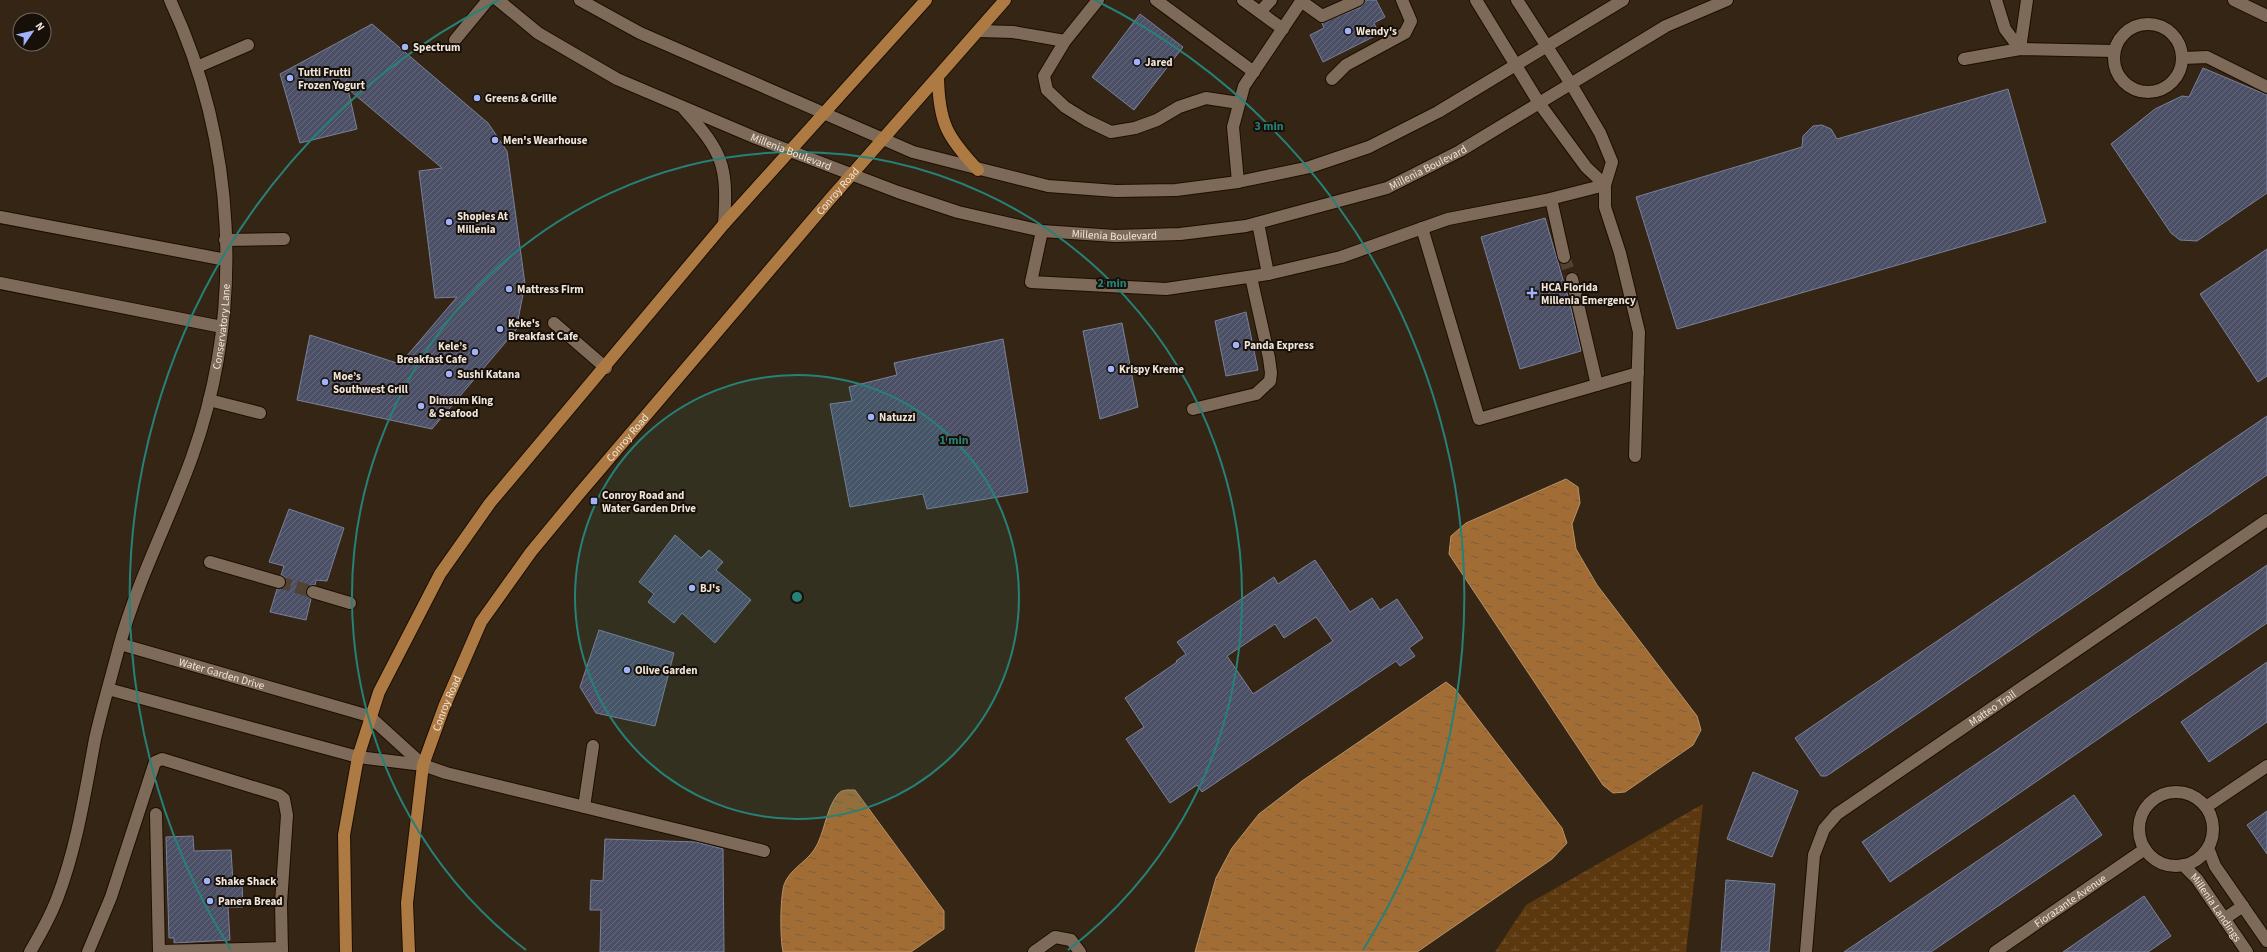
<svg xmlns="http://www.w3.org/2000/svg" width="2267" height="952" viewBox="0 0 2267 952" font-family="'Source Sans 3',sans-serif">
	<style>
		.wetland { fill: url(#wetland-marsh) }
		.water { fill: url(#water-ripples); stroke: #b99167 }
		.building { fill: url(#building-hatch); stroke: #798098; fill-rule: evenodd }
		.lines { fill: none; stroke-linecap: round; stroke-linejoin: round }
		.minor-tunnel { stroke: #514232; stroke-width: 12; stroke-dasharray: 12 6; stroke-linecap: butt }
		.minor-casing { stroke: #1c0e01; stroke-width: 14 }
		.major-casing { stroke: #1c0e01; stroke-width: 14 }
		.minor { stroke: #7e6a58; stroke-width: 12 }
		.major { stroke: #ad7a43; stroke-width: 12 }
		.ring { fill: none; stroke: #268179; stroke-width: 2 }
		.poi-dot { fill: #a1b3fd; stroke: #171009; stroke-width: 1.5 }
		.labels { text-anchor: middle; stroke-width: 4; stroke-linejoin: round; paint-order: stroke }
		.poi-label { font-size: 11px; font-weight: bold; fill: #f0e5db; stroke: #171009; text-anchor: start }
		.street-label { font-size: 11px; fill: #f0e5db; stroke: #171009 }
		.centre { fill: #268179; stroke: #171009; stroke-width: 2 }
		.ring-label { font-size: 12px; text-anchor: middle; font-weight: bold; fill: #268179; stroke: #171009; stroke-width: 4; stroke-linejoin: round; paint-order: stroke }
	</style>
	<defs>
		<pattern id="wetland-marsh" width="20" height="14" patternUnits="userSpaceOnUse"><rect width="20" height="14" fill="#5c380f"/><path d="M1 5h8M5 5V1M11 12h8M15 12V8" fill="none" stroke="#745531"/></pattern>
		<pattern id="water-ripples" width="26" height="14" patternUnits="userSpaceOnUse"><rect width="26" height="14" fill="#a16d35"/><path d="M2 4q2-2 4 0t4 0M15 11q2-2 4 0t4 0" fill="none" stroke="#7d5d3a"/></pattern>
		<pattern id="building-hatch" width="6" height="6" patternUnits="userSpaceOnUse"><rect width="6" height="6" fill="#4b5066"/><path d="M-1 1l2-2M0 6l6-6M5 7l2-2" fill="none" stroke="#65697b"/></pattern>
	</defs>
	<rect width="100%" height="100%" fill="#352514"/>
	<!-- wetland -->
	<path class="wetland" d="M1703,804L1686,952H1495L1526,905Z"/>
	<!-- water -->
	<path class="water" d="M1566,479L1578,487L1580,503L1572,524L1576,549L1597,585L1697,716L1701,730L1693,745L1625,792L1613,793L1603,785L1449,554L1451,536L1466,523Z
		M1446,682L1455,689L1562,828L1567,843L1552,859L1417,952H1195L1216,878L1232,848L1259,814L1302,781Z
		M855,790L944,911V929L911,952H783C780,938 780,899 784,885C789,870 805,863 814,850C825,834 825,810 838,794C842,789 849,790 855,790Z"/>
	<!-- building -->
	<path class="building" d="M1365,0H1376L1385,17L1374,23L1379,34L1323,62L1310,35L1324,28L1322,23L1361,7Z
		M1140,14L1183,47L1134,110L1092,77Z
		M372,24L488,123L507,151L525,284L516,330L432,429L297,400L310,335L400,364L457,297L435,298L419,171L442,168L348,89L357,129L300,143L280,74Z
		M2203,68L2267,95V193L2197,241L2180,240L2171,233L2111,144L2155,109L2182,96L2189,97Z
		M2008,89L2046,222L1677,329L1636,197L1802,147L1803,136L1813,126L1822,125L1831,129L1837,139Z
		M1545,218L1569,300L1581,351L1520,369L1481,237Z
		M2267,249V376L2258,382L2200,294Z
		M1246,312L1258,370L1226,376L1215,321Z
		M1122,323L1138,407L1100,419L1083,331Z
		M1003,339L1028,492L927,509L923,494L850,507L830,404L852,401L849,387L897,375L894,363Z
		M2267,416V475L1831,773L1826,776H1821L1795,738Z
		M289,509L344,528L327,581L316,580L315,585H311L306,590V594L311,599L306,620L270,612L277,589L284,588L286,584L285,577L281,575L284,566L269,562Z
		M675,535L701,558L709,550L723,562L716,570L751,600L715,643L682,613L674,623L648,602L654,594L639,582Z
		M1315,560L1350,612L1372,598L1380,610L1397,599L1423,638L1409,648L1415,656L1400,666L1396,661L1202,792L1197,785L1170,803L1126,739L1144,727L1125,698L1177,662L1176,661L1186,654L1177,642L1274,577L1278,584ZM1316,617L1333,641L1253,694L1227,656L1275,624L1284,638Z
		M2267,565V623L1890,882L1862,842Z
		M599,630L674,653L655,726L596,713L580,687Z
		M2267,662V722L2209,762L2181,722Z
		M1753,772L1798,791L1772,857L1727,839Z
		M2074,795L2102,835L1931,952H1844Z
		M2267,811V854L2247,825Z
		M193,836L194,851L231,850L233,883L242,882L243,907H228L230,940L174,943V938H169L166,837Z
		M605,839L696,842L723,849L724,952H600L601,910H590L591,880L603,881Z
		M1726,880L1775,884L1769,952H1721Z
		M2144,896L2171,936L2148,952H2063Z"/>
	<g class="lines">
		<!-- minor-tunnel -->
		<path class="minor-tunnel" d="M1564,257L1572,279
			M279,582L313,592"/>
		<defs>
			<g id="minor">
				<path id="s1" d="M498,0L538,33L617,79L756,138L898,192L958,212L1042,231L1115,236L1180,234L1246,226L1387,188L1460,151L1666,26L1727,0"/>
				<path d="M580,0L640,33L913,152L1048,186L1116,191L1176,190L1238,182L1310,167L1369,147L1438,112L1623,0"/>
				<path d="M1098,0L1065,41L1044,76L1047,90L1065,107L1086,120L1111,132L1135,128L1157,120L1179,107L1206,98L1239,103"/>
				<path d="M1156,0L1254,72"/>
				<path d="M1243,0L1283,29"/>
				<path d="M1476,0L1539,103L1586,167L1605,185"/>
				<path d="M1517,0L1571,84L1600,133L1612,162L1605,185V207L1620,253L1639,332L1635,456"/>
				<path d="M1996,0L2005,29L2020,49"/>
				<path d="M2234,0L2267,16"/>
				<path d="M1301,1L1322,16L1358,0"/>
				<path d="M1260,12L1271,0"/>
				<circle cx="2148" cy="58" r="34"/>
				<path d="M979,31L1013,32L1065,41"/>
				<path d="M455,40L488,0"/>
				<path d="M2020,49L2027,0"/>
				<path d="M2183,58L2207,57L2267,87"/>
				<path d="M1964,59L2020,49L2114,51"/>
				<path d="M197,67L248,45"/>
				<path d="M1332,79L1346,65L1405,33L1411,21L1402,0"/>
				<path d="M684,109C723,153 728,165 724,224"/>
				<path d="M1238,182L1233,127L1244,86L1302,0"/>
				<path d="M1551,199L1564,257"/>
				<path d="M0,217L226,260"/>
				<path d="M1422,228L1479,419L1638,373"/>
				<path d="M1042,231L1031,282L1166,289L1268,274L1258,223"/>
				<path d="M225,240L284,239"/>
				<path d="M1268,274L1341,257L1448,219L1546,200L1605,185"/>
				<path d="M1572,279L1597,385"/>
				<path d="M0,283L222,327"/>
				<path d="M554,323L606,368"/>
				<path d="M209,400L260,413"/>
				<path d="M1193,409L1256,394L1270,381L1271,373L1269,358L1251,277"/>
				<path d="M210,562L279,582"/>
				<path d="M313,592L350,603"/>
				<path id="s2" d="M120,644L369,716L423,765"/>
				<path d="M108,689L358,757L423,765L446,773L764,851"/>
				<circle cx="2176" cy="829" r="37"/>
				<path d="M584,807L593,746"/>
				<path d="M2206,807L2267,766"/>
				<path d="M156,814L159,952"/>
				<path d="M2208,848L2215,866L2267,941"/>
				<path id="s3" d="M2183,865L2197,879L2247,952"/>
				<path d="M2224,919L2243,906"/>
				<path d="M159,951L282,948"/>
				<path id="s4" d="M30,952C40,935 50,917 57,899C77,847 85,793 95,739C102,708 111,678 119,647C137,581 169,521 192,457C245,310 236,141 170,0"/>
				<path d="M88,952L111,897L155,762L162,759L279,795L284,799L287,815L281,903L282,952"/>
				<path d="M1034,952L1055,937L1071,940L1080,952"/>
				<path id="s5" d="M1806,952L1814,855L1824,829L1837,814L2267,520"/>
				<path id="s6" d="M1995,952L2145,849"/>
			</g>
			<g id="major">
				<path d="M938,78C939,123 947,137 978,170"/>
				<path d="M346,952L344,835L358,757L379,692L440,574L490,503L724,224L926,0"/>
				<path id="s7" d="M409,952L407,903L423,765L444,707L481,622L531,552L579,494L831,198L1005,0"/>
			</g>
		</defs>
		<!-- minor casing -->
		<use href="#minor" class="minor-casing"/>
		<!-- major casing -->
		<use href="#major" class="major-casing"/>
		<!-- minor -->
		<use href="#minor" class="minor"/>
		<!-- major -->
		<use href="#major" class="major"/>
	</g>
	<!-- distance rings -->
	<circle cx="797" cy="597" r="222" fill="#268179" fill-opacity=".12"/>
	<g class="ring">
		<circle cx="797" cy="597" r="222"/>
		<path d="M526 950A445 445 0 1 1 1068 950"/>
		<path d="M231 950A667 667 0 0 1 499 0M1095 0A667 667 0 0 1 1363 950"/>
	</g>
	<!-- markers -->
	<g class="poi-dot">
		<circle cx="1348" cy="31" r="4"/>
		<circle cx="405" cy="47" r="4"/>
		<circle cx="1137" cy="62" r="4"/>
		<circle cx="290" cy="78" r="4"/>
		<circle cx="477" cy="98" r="4"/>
		<circle cx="495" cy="140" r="4"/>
		<circle cx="449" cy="222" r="4"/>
		<circle cx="509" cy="289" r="4"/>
		<path d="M1530 287h4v4h4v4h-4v4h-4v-4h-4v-4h4z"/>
		<circle cx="500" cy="329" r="4"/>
		<circle cx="1236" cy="345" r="4"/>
		<circle cx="475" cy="352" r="4"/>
		<circle cx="1111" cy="369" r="4"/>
		<circle cx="449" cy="374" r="4"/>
		<circle cx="325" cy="382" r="4"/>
		<circle cx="421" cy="406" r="4"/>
		<circle cx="871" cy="417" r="4"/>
		<rect x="590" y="497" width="8" height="8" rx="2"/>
		<circle cx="692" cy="588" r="4"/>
		<circle cx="627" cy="670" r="4"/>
		<circle cx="207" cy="881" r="4"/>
		<circle cx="210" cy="901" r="4"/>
	</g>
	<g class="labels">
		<!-- poi labels -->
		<g class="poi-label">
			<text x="1356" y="35">Wendy's</text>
			<text x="413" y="51">Spectrum</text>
			<text x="1145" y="66">Jared</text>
			<text x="298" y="76">Tutti Frutti<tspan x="298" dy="13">Frozen Yogurt</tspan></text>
			<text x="485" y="102">Greens &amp; Grille</text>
			<text x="503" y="144">Men's Wearhouse</text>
			<text x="457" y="220">Shopies At<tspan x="457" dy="13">Millenia</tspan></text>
			<text x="1541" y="291">HCA Florida<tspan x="1541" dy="13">Millenia Emergency</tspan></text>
			<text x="517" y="293">Mattress Firm</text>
			<text x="508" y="327">Keke's<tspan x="508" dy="13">Breakfast Cafe</tspan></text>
			<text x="1244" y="349">Panda Express</text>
			<text x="467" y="350" text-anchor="end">Kele’s<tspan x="467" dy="13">Breakfast Cafe</tspan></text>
			<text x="1119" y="373">Krispy Kreme</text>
			<text x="457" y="378">Sushi Katana</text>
			<text x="333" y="380">Moe’s<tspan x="333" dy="13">Southwest Grill</tspan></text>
			<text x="429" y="404">Dimsum King<tspan x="429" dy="13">&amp; Seafood</tspan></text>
			<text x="879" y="421">Natuzzi</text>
			<text x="602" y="499">Conroy Road and<tspan x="602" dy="13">Water Garden Drive</tspan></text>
			<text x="700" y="592">BJ's</text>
			<text x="635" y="674">Olive Garden</text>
			<text x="215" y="885">Shake Shack</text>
			<text x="218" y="905">Panera Bread</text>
		</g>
		<!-- street labels -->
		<g class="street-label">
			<text dy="4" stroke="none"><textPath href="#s1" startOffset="332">Millenia Boulevard</textPath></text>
			<text dy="4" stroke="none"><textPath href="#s1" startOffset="992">Millenia Boulevard</textPath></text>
			<text dy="4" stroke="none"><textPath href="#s7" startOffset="902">Conroy Road</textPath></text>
			<text dy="4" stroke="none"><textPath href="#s1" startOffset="668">Millenia Boulevard</textPath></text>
			<text dy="4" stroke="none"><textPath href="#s4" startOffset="657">Conservatory Lane</textPath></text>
			<text dy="4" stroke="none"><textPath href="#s7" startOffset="578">Conroy Road</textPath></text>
			<text dy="4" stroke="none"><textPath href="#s2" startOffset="106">Water Garden Drive</textPath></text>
			<text dy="4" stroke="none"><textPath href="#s7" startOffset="254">Conroy Road</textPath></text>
			<text dy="4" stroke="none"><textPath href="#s5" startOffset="333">Matteo Trail</textPath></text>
			<text dy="4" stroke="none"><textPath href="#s6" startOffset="91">Fiorazante Avenue</textPath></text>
			<text dy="4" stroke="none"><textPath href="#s3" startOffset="54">Millenia Landings</textPath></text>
		</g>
	</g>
	<circle cx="797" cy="597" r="6" class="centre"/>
	<g class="ring-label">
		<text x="1269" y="130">3 min</text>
		<text x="1112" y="287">2 min</text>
		<text x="954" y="444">1 min</text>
	</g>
	<!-- north arrow -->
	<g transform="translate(32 32) rotate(56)"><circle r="19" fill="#171009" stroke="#6e655d"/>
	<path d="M0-3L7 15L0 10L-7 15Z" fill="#a1b3fd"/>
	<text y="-6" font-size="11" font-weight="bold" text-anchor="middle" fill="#f0e5db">N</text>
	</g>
</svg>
